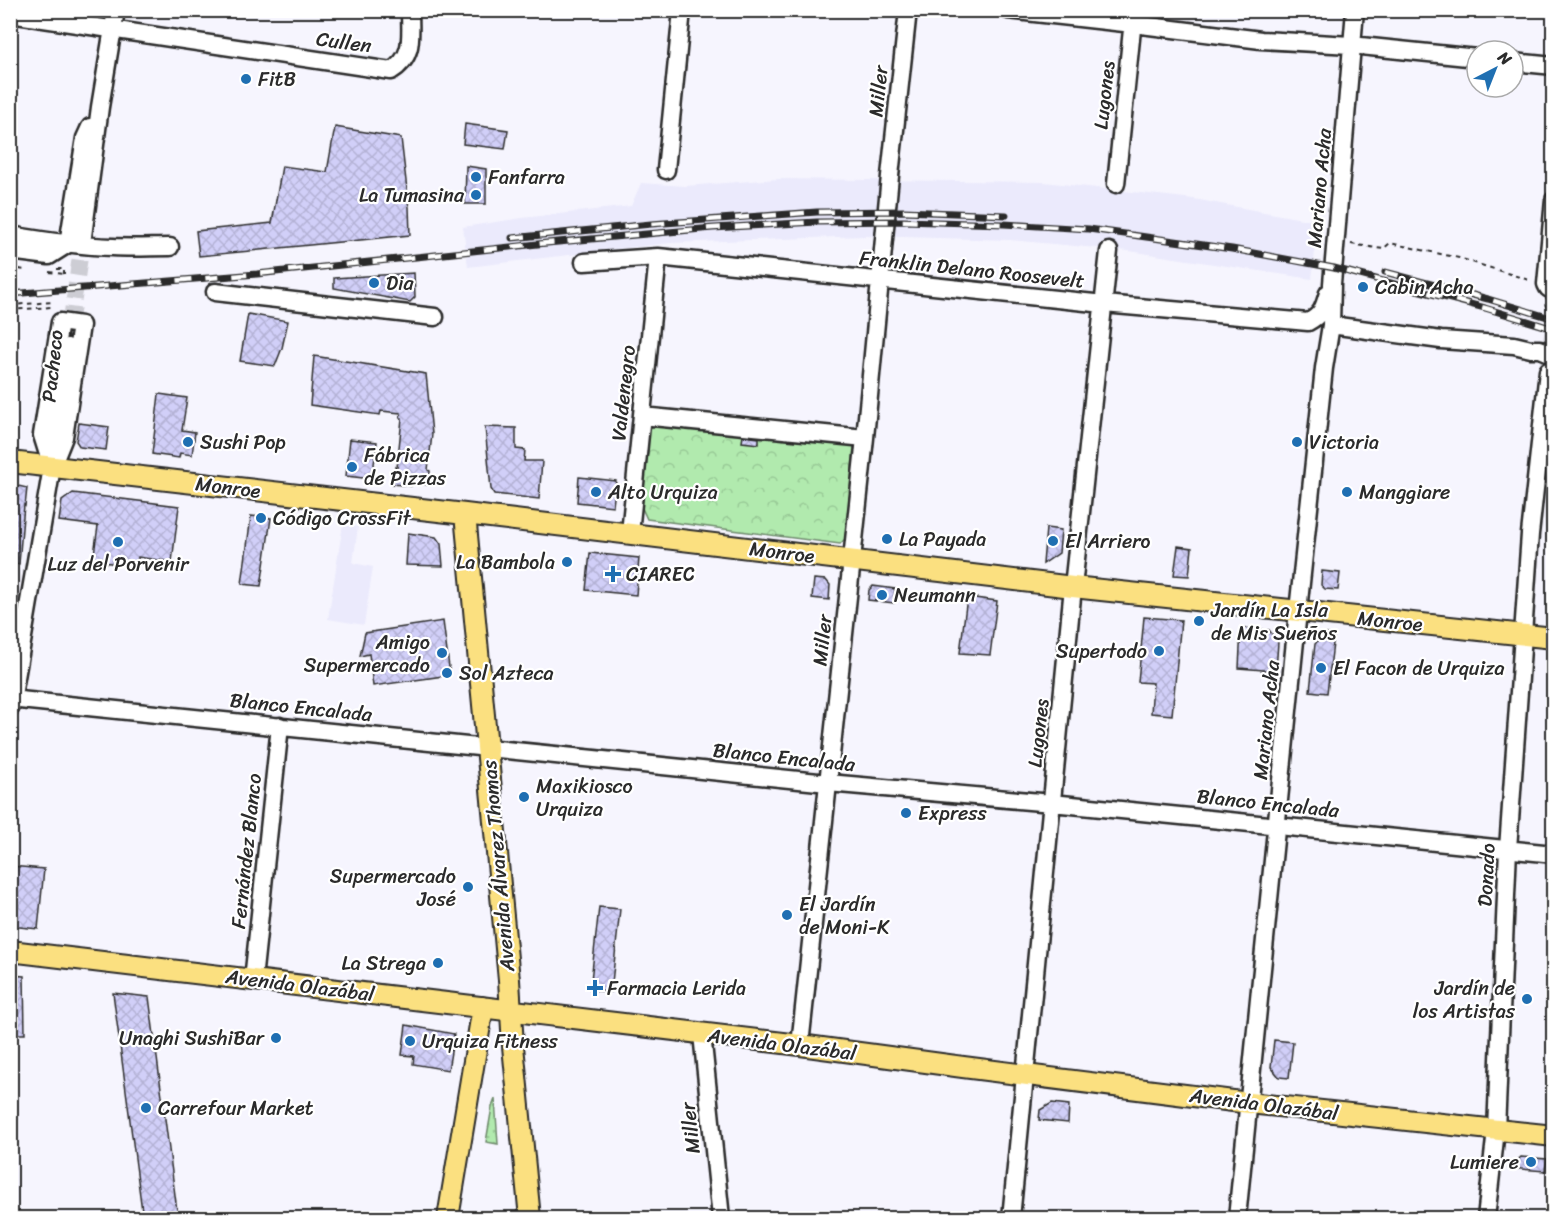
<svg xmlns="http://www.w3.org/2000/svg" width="1564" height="1229" viewBox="0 0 1564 1229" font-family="Sriracha,sans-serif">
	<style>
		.built { fill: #ebeafc }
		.grass { fill: url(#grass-dots); stroke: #6e8a6c; stroke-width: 1.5 }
		.park { fill: url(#park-crowns); stroke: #6e8a6c; stroke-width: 1.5 }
		.building { fill: url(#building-cross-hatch); stroke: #2b2b2b; stroke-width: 1.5 }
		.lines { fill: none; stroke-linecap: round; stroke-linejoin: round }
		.minor-tunnel { stroke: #cdcdd4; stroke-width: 16; stroke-dasharray: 16 8; stroke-linecap: butt }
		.minor-casing { stroke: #2b2b2b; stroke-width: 21 }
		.major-casing { stroke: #2b2b2b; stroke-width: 24 }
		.path { stroke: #2b2b2b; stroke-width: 2; stroke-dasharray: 4.5 4.5; stroke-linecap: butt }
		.minor { stroke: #fff; stroke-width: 16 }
		.major { stroke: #fbe080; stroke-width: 20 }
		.rail-casing { stroke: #2b2b2b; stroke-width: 7 }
		.rail { stroke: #fff; stroke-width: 4.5; stroke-dasharray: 14; stroke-linecap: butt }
		.poi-dot { fill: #1f6fb2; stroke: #fff; stroke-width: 2 }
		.labels { text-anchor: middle; stroke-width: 4.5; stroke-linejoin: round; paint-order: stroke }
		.street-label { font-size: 20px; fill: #2b2b2b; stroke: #fff }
		.poi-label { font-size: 20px; fill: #2b2b2b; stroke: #fff; text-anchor: start }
	</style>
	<defs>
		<pattern id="grass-dots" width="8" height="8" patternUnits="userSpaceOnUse" patternTransform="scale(1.5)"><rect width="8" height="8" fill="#b1eaae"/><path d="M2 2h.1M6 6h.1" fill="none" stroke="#98c996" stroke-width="1.8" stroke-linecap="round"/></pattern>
		<pattern id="park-crowns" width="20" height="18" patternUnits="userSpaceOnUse" patternTransform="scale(1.5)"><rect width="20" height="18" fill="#b1eaae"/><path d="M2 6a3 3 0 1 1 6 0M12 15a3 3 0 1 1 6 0" fill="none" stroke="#98c996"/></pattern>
		<pattern id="building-cross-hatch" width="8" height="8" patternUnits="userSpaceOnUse" patternTransform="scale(1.5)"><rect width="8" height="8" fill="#d1cff8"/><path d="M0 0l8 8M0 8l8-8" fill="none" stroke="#b4b2d5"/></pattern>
	</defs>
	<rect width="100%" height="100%" fill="#f6f5fe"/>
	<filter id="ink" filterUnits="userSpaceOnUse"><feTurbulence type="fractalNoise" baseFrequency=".0167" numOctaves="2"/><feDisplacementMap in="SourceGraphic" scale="12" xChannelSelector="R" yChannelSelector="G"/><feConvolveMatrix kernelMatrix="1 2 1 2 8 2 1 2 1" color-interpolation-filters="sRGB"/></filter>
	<g filter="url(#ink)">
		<!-- built -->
		<path class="built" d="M778,179L1044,182L1194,199L1318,222L1312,279L1129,251L1010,240L865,236L670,243L468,267L463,227L522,218L631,206L641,183L685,186Z
			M343,524L358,527L353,563L373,567L364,625L328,619Z"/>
		<!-- grass -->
		<path class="grass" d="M495,1099L498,1144L486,1142L492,1107Z"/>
		<!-- park -->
		<path class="park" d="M650,420L854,446L846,538L840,544L647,519L642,508Z"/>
		<!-- building -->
		<path class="building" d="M465,124L508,130L505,149L463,144Z
			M335,127L401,138L409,207L410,235L199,256L196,231L272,223L282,166L327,172Z
			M466,166L486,169V204H465Z
			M414,273L415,297L410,302L334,288V278Z
			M248,314L288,321L282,348L275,366L240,361Z
			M314,356L426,374L432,434L428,470L430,471L429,485L411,483V486L393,484L395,467L397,468L402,418H400L401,413L381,411L380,415L310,405Z
			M159,394L187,398L182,430L195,432L192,455L180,453L179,458L152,454Z
			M79,423L109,427L106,450L80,447L76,441Z
			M485,427L516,428V449L525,450L524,461H542L539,499L494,494L491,489Z
			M743,436L759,438V444L742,442Z
			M350,439L377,442L372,479L346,476Z
			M579,477L616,481L613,506L577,502Z
			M10,484L27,488L25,506L24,505L19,564L10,563Z
			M73,493L179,506L172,562L138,557L137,566L93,561L98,526L59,521L62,501Z
			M251,516L271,518L261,586L242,584Z
			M1046,528L1061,530L1059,553L1043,564Z
			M408,533L436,537L441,544L443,566L406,565Z
			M1178,546L1192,548L1189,576L1174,575Z
			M590,553L639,558L636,595L586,590Z
			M1322,571L1340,573L1338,590L1325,589L1321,585Z
			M814,579L826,580L830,585L829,600L812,598Z
			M873,586L895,589L894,603L868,600L869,590Z
			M967,597L997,601L990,655L960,653Z
			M1144,617L1181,620L1172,715L1151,713L1153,683L1138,682Z
			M443,621L450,675L373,686L369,654L360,656L365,633Z
			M1241,628L1269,630L1278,642L1276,671L1239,668Z
			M1324,634L1334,635L1327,693L1310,691L1315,644Z
			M10,866L44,869L38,929L10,926Z
			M599,907L620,909L611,992L590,990Z
			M10,975L24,976L25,1034H10Z
			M113,993L149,997L178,1218H143Z
			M406,1025L454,1034L448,1070L413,1064L414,1056L402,1055Z
			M1274,1040L1293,1042L1289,1078L1279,1077L1271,1067Z
			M1052,1103L1069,1105L1068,1123L1039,1120L1040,1110Z
			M1521,1157L1547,1159L1545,1171L1509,1168Z"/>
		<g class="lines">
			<!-- minor-tunnel -->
			<path class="minor-tunnel" d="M67,347L83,236
				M1548,366L1554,319"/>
			<defs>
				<path id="minor" d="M1008,10L1133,24L1261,40L1351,45L1477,58
					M10,14L391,71C415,57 410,35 410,10
					M1513,62L1554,66
					M666,170L682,10
					M1116,184L1134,10
					M1554,200L1546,284L1548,288L1554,291
					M10,235C45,241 79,246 113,247C132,248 151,247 170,247
					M83,236L100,107L116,10
					M68,244L85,138L90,127
					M10,251L49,256L68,244
					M584,262L658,257L1104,304L1308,322C1322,315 1324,307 1328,293
					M215,292L435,317
					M60,322L81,325L64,437L52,467L42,435Z
					M1331,325L1441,340L1514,345L1531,349H1540L1554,355
					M642,416L865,438
					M630,533L658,257
					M10,699L828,783L1052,803L1554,854
					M11,707L52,467L53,437L67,347
					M253,980L280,726
					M702,1034L721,1218
					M800,1045L865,438L890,176L908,10
					M1011,1218L1073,587L1109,251
					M1237,1218L1298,611L1324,368L1331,325L1332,284L1355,10
					M1486,1218L1496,1130L1508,849L1530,534L1548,371"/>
				<path id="major" d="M10,462L465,514L1073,587L1554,638
					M465,514L509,980L513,1046L530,1218
					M10,951L800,1045L963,1067L1249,1103L1554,1136
					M448,1218L483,1007"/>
			</defs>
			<!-- minor casing -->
			<use href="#minor" class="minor-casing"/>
			<!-- major casing -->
			<use href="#major" class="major-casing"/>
			<!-- path -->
			<path class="path" d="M1351,244L1383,249L1390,243L1459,258L1532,281
				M10,268L26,270
				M57,269H64V274
				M49,272L64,274
				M1545,304L1549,311
				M10,305L54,302
				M10,310L52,307"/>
			<!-- minor -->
			<use href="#minor" class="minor"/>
			<!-- major -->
			<use href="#major" class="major"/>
			<defs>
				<path id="rail" d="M512,238L651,224L817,212L903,211L1006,215
					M1385,272L1488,299L1554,319
					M10,294L257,274L547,243L713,228L817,222L903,221L1004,224L1089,229L1232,249L1334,268L1485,308L1554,329"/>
			</defs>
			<!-- rail casing -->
			<use href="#rail" class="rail-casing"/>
			<!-- rail -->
			<use href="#rail" class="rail"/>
		</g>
	</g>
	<!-- markers -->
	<g class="poi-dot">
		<circle cx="246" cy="79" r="6"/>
		<circle cx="476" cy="177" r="6"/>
		<circle cx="476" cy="195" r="6"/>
		<circle cx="374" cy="283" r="6"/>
		<circle cx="1363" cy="287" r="6"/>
		<circle cx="188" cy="442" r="6"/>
		<circle cx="1297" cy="442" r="6"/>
		<circle cx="352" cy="467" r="6"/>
		<circle cx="596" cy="492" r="6"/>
		<circle cx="1347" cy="492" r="6"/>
		<circle cx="261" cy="518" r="6"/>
		<circle cx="887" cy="539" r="6"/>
		<circle cx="1053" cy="541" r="6"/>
		<circle cx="118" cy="542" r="6"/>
		<circle cx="567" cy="562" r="6"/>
		<path d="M610 565h6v6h6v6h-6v6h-6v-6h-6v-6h6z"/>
		<circle cx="882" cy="595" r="6"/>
		<circle cx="1199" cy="621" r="6"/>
		<circle cx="1159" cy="651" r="6"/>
		<circle cx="442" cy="653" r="6"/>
		<circle cx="1321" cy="668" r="6"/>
		<circle cx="447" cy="673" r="6"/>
		<circle cx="524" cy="797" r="6"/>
		<circle cx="906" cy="813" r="6"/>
		<circle cx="468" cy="887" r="6"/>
		<circle cx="787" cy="915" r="6"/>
		<circle cx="438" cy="963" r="6"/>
		<path d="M592 979h6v6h6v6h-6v6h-6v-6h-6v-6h6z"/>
		<circle cx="1527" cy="999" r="6"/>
		<circle cx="276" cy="1038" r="6"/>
		<circle cx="410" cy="1041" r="6"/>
		<circle cx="146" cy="1108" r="6"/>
		<circle cx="1531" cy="1162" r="6"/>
	</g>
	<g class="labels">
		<!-- street labels -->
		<g class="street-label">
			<text transform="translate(344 42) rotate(8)" y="7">Cullen</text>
			<text transform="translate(878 91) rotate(-84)" y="7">Miller</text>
			<text transform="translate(1104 95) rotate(-84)" y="7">Lugones</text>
			<text transform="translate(1319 188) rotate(-85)" y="7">Mariano Acha</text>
			<text transform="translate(972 269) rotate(6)" y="7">Franklin Delano Roosevelt</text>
			<text transform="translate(52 366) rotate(-84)" y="7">Pacheco</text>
			<text transform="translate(623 393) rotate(-84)" y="7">Valdenegro</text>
			<text transform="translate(228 487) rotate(7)" y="7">Monroe</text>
			<text transform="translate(782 552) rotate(7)" y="7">Monroe</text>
			<text transform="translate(1390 621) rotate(6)" y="7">Monroe</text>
			<text transform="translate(822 640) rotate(-84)" y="7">Miller</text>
			<text transform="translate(301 707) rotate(6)" y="7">Blanco Encalada</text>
			<text transform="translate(1266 720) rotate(-84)" y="7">Mariano Acha</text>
			<text transform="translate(1038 733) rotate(-84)" y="7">Lugones</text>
			<text transform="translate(784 757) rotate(6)" y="7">Blanco Encalada</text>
			<text transform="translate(1268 803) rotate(6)" y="7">Blanco Encalada</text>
			<text transform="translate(246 851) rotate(-84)" y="7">Fernández Blanco</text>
			<text transform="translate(498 866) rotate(-95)" y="7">Avenida Álvarez Thomas</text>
			<text transform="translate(1486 875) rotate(-87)" y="7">Donado</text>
			<text transform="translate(300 985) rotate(7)" y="7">Avenida Olazábal</text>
			<text transform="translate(782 1044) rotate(7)" y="7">Avenida Olazábal</text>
			<text transform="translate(1264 1104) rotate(7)" y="7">Avenida Olazábal</text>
			<text transform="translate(690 1128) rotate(-96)" y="7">Miller</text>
		</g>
		<!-- poi labels -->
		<g class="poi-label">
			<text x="258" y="86">FitB</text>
			<text x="488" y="184">Fanfarra</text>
			<text x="464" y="202" text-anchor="end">La Tumasina</text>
			<text x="386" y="290">Dia</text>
			<text x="1375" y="294">Cabin Acha</text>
			<text x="200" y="449">Sushi Pop</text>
			<text x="1309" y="449">Victoria</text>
			<text x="364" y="462">Fábrica<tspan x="364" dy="23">de Pizzas</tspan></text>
			<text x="608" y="499">Alto Urquiza</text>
			<text x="1359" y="499">Manggiare</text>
			<text x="273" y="525">Código CrossFit</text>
			<text x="899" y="546">La Payada</text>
			<text x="1065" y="548">El Arriero</text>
			<text x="555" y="569" text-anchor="end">La Bambola</text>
			<text x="118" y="571" text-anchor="middle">Luz del Porvenir</text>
			<text x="626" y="581">CIAREC</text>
			<text x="894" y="602">Neumann</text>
			<text x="1211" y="617">Jardín La Isla<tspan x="1211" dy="23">de Mis Sueños</tspan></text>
			<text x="430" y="649" text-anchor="end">Amigo<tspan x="430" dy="23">Supermercado</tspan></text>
			<text x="1147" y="658" text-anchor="end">Supertodo</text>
			<text x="1333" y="675">El Facon de Urquiza</text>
			<text x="459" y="680">Sol Azteca</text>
			<text x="536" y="793">Maxikiosco<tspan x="536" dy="23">Urquiza</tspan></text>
			<text x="918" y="820">Express</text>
			<text x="456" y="883" text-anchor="end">Supermercado<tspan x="456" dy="23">José</tspan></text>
			<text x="799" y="911">El Jardín<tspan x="799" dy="23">de Moni-K</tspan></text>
			<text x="426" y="970" text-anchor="end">La Strega</text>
			<text x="607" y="995">Farmacia Lerida</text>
			<text x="1515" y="995" text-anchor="end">Jardín de<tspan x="1515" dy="23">los Artistas</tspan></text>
			<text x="264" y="1045" text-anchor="end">Unaghi SushiBar</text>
			<text x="422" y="1048">Urquiza Fitness</text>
			<text x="158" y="1115">Carrefour Market</text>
			<text x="1519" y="1169" text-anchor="end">Lumiere</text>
		</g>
	</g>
	<!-- margin -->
	<rect width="1564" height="1229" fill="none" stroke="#fff" stroke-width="36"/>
	<rect x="18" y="18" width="1528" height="1193" fill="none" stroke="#2b2b2b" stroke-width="2" filter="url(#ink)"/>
	<!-- north arrow -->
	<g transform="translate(1495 69) rotate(42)"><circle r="28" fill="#ffffff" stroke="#aaaaaa" stroke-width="1.5"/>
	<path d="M0-4.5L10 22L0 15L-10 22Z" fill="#1f6fb2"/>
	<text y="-9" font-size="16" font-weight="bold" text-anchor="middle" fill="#2b2b2b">N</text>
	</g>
</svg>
